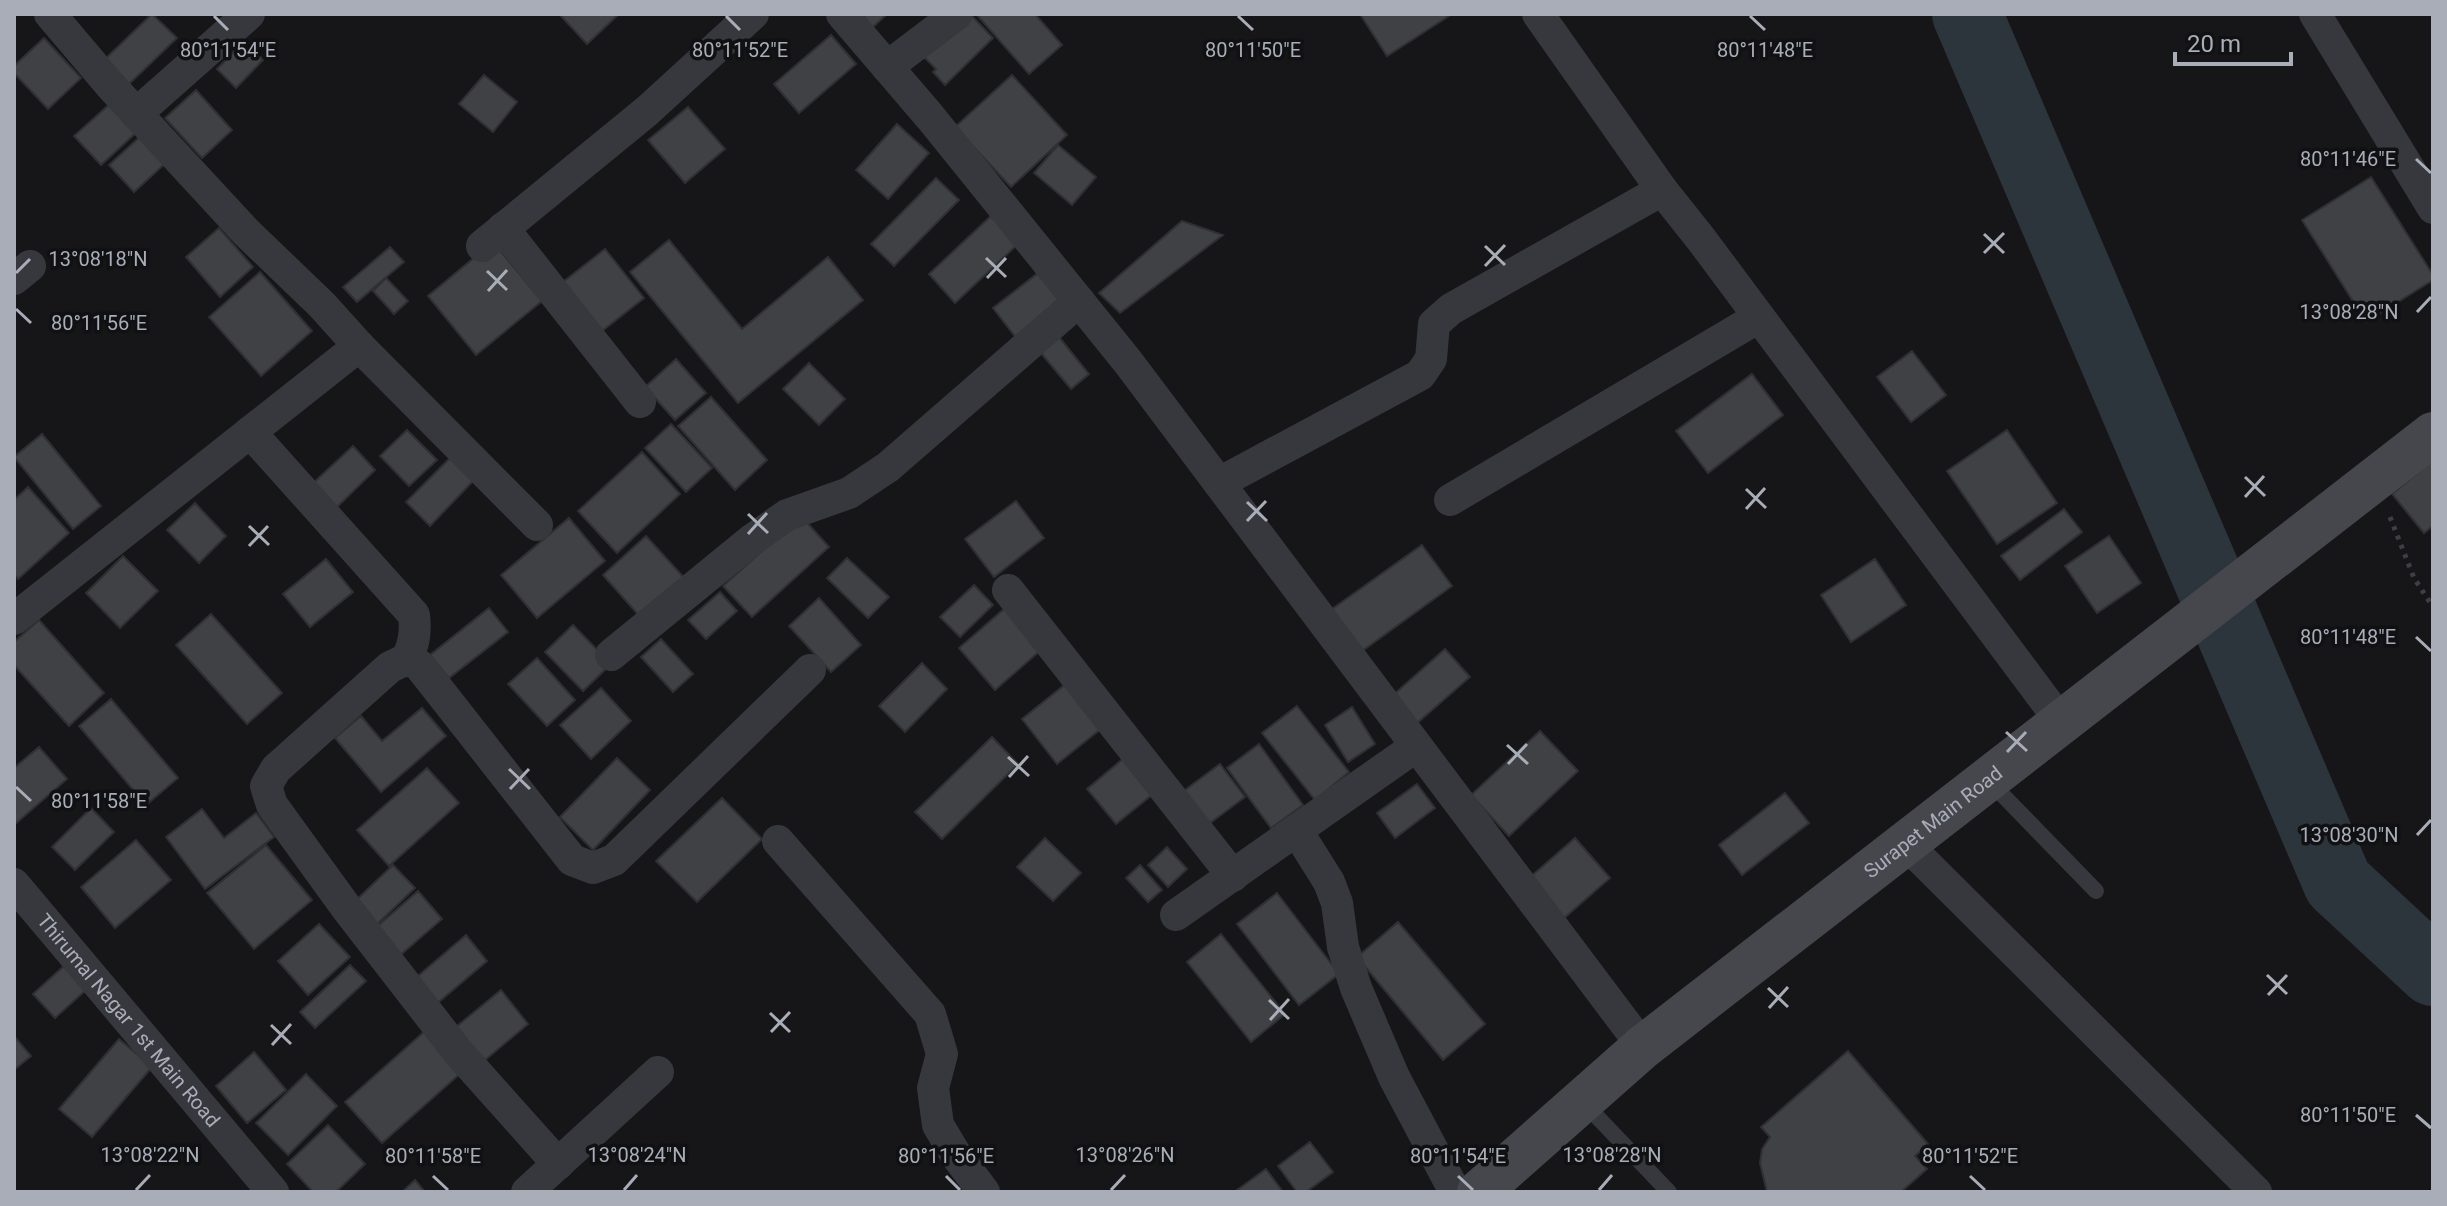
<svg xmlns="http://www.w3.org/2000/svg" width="2447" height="1206" viewBox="0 0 2447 1206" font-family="Roboto,sans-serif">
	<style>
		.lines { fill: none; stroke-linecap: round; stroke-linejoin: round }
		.river { stroke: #2c353c; stroke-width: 70 }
		.building { fill: #404145; stroke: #303034; stroke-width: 2 }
		.path { stroke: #3d3f44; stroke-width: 5; stroke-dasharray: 4 6; stroke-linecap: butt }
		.service { stroke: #37383d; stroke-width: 16 }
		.minor { stroke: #37383d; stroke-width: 32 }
		.secondary { stroke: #45474d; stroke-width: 44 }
		.ticks { fill: none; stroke: #a8adb8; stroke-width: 3 }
		.labels { text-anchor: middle; stroke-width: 7; stroke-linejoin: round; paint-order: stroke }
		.street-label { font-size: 20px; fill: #a8adb8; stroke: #111113 }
		.ticks-label { font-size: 20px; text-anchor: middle; fill: #a8adb8; stroke: #111113; stroke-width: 7; stroke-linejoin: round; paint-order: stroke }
	</style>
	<rect width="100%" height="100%" fill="#161618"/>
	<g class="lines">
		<!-- river -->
		<path class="river" d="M1967,14L2338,883L2433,971"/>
	</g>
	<!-- building -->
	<path class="building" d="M152,14L177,38L129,84L105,59Z
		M559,14H619L587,44Z
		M860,14H887L872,28Z
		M970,14L993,38L945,85L933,72L936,69L923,56Z
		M976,14H1035L1062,45L1029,74Z
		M1360,14H1452L1387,56Z
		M831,35L856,64L799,113L774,84Z
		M44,38L81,78L48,109L14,73V66Z
		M244,41L263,60L236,88L217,69Z
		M484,75L517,102L493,132L459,104Z
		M1012,75L1067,135L1011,187L955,127Z
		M196,90L232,130L202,158L165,118Z
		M112,102L138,131L101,165L74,136Z
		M688,107L725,149L685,183L648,140Z
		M897,124L929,153L888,199L856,170Z
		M144,133L169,160L134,192L109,165Z
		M1058,145L1096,177L1072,205L1034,173Z
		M2371,177L2433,275V280L2366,322L2302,220Z
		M936,178L959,200L894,266L871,244Z
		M991,216L1018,244L955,303L929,274Z
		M1182,221L1223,235L1120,313L1099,293Z
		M219,228L253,267L220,297L186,257Z
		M669,240L742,329L828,257L863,300L738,403L630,272Z
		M493,242L542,301L476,355L428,296Z
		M390,247L404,262L357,302L343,287Z
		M605,249L644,298L602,331L563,282Z
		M260,272L312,331L261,376L209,317Z
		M1038,273L1061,303L1017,339L993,308Z
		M386,278L408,301L394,314L373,291Z
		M1059,337L1089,374L1071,389L1040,352Z
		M1912,351L1946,395L1911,422L1877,377Z
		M676,359L706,393L675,420L645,387Z
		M809,363L845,399L819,425L783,389Z
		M1752,374L1783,415L1708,473L1676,431Z
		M711,397L767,460L735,490L678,426Z
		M671,424L712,468L686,492L645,448Z
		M407,430L437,460L409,486L380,456Z
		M2007,430L2057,503L1997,544L1947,471Z
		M42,434L101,506L73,529L14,457Z
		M353,446L375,470L334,510L311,485Z
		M642,452L680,494L617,553L578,511Z
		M453,455L476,478L430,526L406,502Z
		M2433,460V526L2424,533L2392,494Z
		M28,487L69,533L18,579L14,574V500Z
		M1016,501L1044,538L994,577L965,539Z
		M195,503L226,536L199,563L167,530Z
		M2064,509L2082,532L2020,580L2001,556Z
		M801,516L829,547L752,617L723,586Z
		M569,518L605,561L537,618L501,575Z
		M646,536L687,581L643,620L603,575Z
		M2109,536L2141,583L2097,613L2065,566Z
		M1422,545L1452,586L1362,651L1332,609Z
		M123,556L158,591L120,628L86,593Z
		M847,558L889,597L868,618L827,578Z
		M326,559L353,592L310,627L283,594Z
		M1875,559L1906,605L1851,642L1821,595Z
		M974,585L993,605L960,637L940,617Z
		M720,592L737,611L706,639L688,620Z
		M819,598L861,645L831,672L789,626Z
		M489,608L508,632L449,678L430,655Z
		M1004,609L1041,650L995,690L959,648Z
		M211,614L282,693L247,724L176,645Z
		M39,620L104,693L69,726L14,665V642Z
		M573,625L611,664L583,691L545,652Z
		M661,639L693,674L673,692L641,657Z
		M1445,649L1470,677L1416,724L1392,696Z
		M537,658L575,700L547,726L508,684Z
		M922,663L947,689L905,732L879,706Z
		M1067,683L1102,728L1057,764L1022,719Z
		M601,688L631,721L591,759L560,725Z
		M111,699L178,778L146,805L79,726Z
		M1297,706L1349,772L1315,800L1262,733Z
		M1352,707L1375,744L1348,762L1325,725Z
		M422,708L446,736L381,792L335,738L361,716L382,741Z
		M1540,731L1578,771L1509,836L1471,795Z
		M992,737L1018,764L942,839L915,812Z
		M1259,744L1303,805L1271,828L1227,768Z
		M39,747L67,779L14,825V768Z
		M617,758L650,790L593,850L560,817Z
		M1124,758L1153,794L1116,824L1087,789Z
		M1220,764L1245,797L1206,826L1181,793Z
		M427,768L459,803L389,866L357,830Z
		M1417,784L1435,808L1395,838L1377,813Z
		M1785,793L1809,823L1742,875L1719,845Z
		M722,798L762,839L697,902L656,861Z
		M91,808L114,832L75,870L52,847Z
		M202,809L224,838L256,813L274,837L205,889L166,837Z
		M1045,838L1081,873L1053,901L1017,867Z
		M1575,838L1610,878L1563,919L1528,879Z
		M136,840L171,880L115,928L81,887Z
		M266,845L312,900L254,949L207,893Z
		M1167,847L1187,869L1168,887L1148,865Z
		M393,865L415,888L374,927L353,903Z
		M1140,865L1162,890L1148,902L1126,878Z
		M418,891L442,919L397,958L373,930Z
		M1277,893L1339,974L1299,1005L1237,924Z
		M1398,922L1485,1024L1443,1060L1357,957Z
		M319,924L350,957L308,995L278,961Z
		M1221,934L1285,1014L1251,1042L1187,962Z
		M466,935L487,961L434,1006L412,981Z
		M350,965L366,981L315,1028L300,1012Z
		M64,966L86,990L55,1018L33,994Z
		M501,990L528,1024L479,1065L451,1031Z
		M425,1031L462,1072L382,1143L345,1102Z
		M14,1036L31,1056L14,1070Z
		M119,1039L152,1067L92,1137L59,1109Z
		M1848,1051L1928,1144L1915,1156L1927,1169L1901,1192H1767L1760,1163L1762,1149L1770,1137L1761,1127Z
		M254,1052L286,1090L247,1123L216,1086Z
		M306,1074L337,1106L288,1155L256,1123Z
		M328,1125L365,1164L336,1192H313L287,1164Z
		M1310,1142L1333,1172L1306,1192H1297L1278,1166Z
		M1266,1169L1283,1192H1238L1237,1190Z
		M415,1180L425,1192H402Z"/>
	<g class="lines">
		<!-- path -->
		<path class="path" d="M2390,517L2414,578L2433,607"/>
		<!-- service -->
		<path class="service" d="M1989,781L2096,891
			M1583,1102L1669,1192"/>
		<!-- minor -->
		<g class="minor">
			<path d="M50,14L111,86L246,232L322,305L359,346L537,525"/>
			<path d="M842,14L931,118L1128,362L1643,1047"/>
			<path d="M1538,14L1662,190L1701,239L2062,723"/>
			<path d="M2315,14L2433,208"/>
			<path d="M887,67L957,14"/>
			<path d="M136,114L249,14"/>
			<path d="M503,228L640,402"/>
			<path d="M482,246L647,111L753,14"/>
			<path d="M14,279L30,266"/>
			<path d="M250,432L414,615C416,632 414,644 407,659"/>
			<path d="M1219,483L1420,375L1431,359L1434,324L1451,309L1662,190"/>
			<path d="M1450,500L1759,317"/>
			<path d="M1008,590L1233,876"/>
			<path d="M14,619L359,346"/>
			<path d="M611,655L753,539L787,515L849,493L888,467L1079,301"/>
			<path d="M1297,831L1329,882L1337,903L1343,947L1356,988L1394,1077L1455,1192"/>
			<path d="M778,841L930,1014L942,1054L933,1088L938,1125L956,1155L984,1192"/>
			<path d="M1906,844L2256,1192"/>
			<path id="s1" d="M14,884L273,1192"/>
			<path d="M1176,915L1415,747"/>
			<path d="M558,1164L458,1052L348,910L272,805L266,786L276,769L390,667L407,659L419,665L572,860L593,868L614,860L810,670"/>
			<path d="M527,1192L658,1072"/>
		</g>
		<!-- secondary -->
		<path class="secondary" id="s2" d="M1479,1192L1643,1047L2433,434"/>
	</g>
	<!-- ticks -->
	<path class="ticks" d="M214,16L228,30M726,16L740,30M1238,16L1253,30M1750,16L1765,30M2416,159L2431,173M1984,234L2004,253M1485,246L1505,265M1984,253L2004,233M986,258L1006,277M1485,266L1505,245M487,271L507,290M16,273L30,259M987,278L1006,258M488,291L507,270M16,309L31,323M2417,312L2431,297M2245,477L2265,496M1746,489L1766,508M2245,497L2264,476M1247,502L1267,521M1746,509L1765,488M748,514L768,533M1247,521L1266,501M249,526L269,545M748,534L767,513M249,546L268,526M2416,637L2431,651M2006,732L2027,751M1507,745L1528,764M2007,752L2026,732M1008,757L1029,776M1508,764L1527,744M509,769L530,789M1009,777L1028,756M16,787L31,801M510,789L529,769M2417,835L2431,820M2267,975L2287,994M1768,988L1788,1007M2268,995L2287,975M1269,1000L1289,1019M1769,1008L1788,987M770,1013L790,1032M1270,1020L1289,999M271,1025L291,1044M771,1032L790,1012M272,1045L291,1024M2416,1115L2431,1128M433,1176L448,1190M946,1176L960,1190M1458,1176L1473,1190M1970,1176L1985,1190M136,1190L150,1175M624,1190L637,1175M1111,1190L1125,1175M1599,1190L1612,1175"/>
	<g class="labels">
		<!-- street labels -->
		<g class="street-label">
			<text dy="7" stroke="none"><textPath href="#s2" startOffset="586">Surapet Main Road</textPath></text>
			<text dy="7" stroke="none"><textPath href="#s1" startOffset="178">Thirumal Nagar 1st Main Road</textPath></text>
		</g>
	</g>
	<g class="ticks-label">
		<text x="1253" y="57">80°11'50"E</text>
		<text x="1765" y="57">80°11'48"E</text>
		<text x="228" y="57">80°11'54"E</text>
		<text x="740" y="57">80°11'52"E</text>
		<text x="2348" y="166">80°11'46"E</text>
		<text x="98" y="266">13°08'18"N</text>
		<text x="2349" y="319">13°08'28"N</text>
		<text x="99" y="330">80°11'56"E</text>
		<text x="2348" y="644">80°11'48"E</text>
		<text x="99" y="808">80°11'58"E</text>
		<text x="2349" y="842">13°08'30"N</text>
		<text x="2348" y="1122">80°11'50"E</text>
		<text x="150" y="1162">13°08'22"N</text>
		<text x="637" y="1162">13°08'24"N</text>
		<text x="1125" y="1162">13°08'26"N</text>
		<text x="1612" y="1162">13°08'28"N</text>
		<text x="433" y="1163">80°11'58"E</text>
		<text x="946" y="1163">80°11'56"E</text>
		<text x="1458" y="1163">80°11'54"E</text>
		<text x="1970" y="1163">80°11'52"E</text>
	</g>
	<!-- border -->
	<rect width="2447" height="1206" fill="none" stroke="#a8adb8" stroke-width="32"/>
	<!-- scale -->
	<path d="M2175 52v12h116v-12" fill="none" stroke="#a8adb8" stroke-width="4"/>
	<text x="2187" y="52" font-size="24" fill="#a8adb8" stroke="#111113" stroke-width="6" paint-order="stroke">20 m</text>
</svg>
